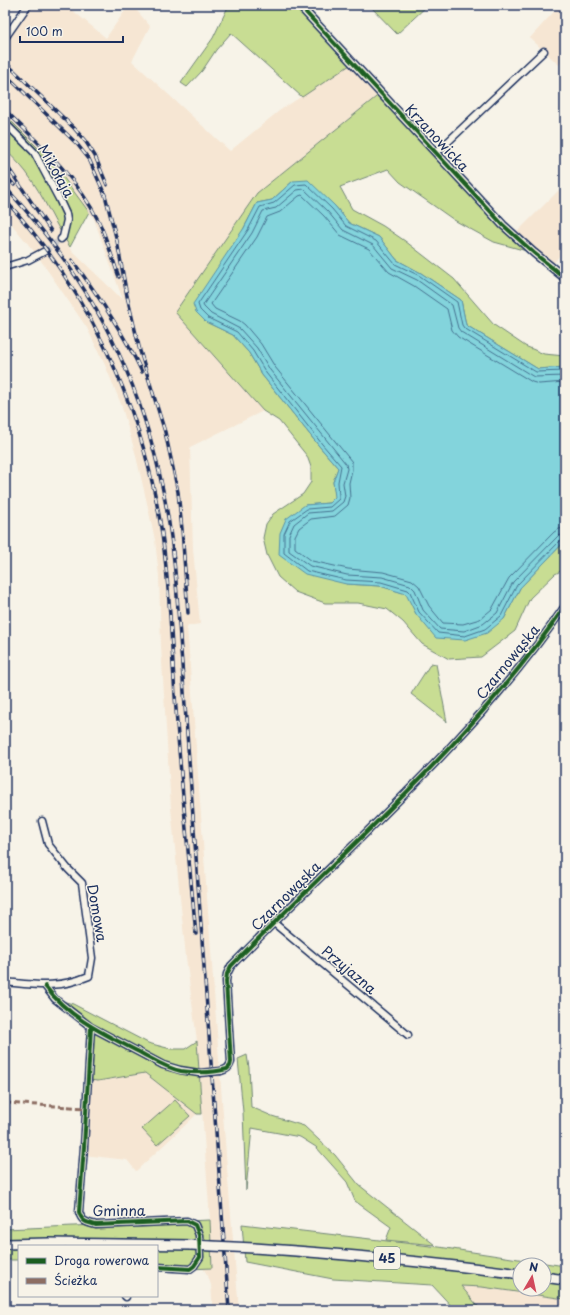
<svg xmlns="http://www.w3.org/2000/svg" width="570" height="1315" viewBox="0 0 570 1315" font-family="'Playpen Sans',sans-serif">
	<style>
		.built { fill: #f6e6d3 }
		.green { fill: #c8dd93; stroke: #728678; fill-rule: evenodd }
		.water { fill: #83d4dc; stroke: #5992aa }
		.lines { fill: none; stroke-linecap: round; stroke-linejoin: round }
		.shore { stroke: #457190; stroke-width: 1 }
		.minor-tunnel { stroke: #cbcccc; stroke-width: 6; stroke-dasharray: 6 3; stroke-linecap: butt }
		.minor-casing { stroke: #1b2f5e; stroke-width: 9 }
		.tertiary-casing { stroke: #1b2f5e; stroke-width: 10 }
		.primary-casing { stroke: #1b2f5e; stroke-width: 12 }
		.minor { stroke: #f7f3e8; stroke-width: 6 }
		.tertiary { stroke: #f7f3e8; stroke-width: 7 }
		.primary { stroke: #f7f3e8; stroke-width: 9 }
		.rail-casing { stroke: #1b2f5e; stroke-width: 3.5 }
		.rail { stroke: #f7f3e8; stroke-width: 2; stroke-dasharray: 6; stroke-linecap: butt }
		.minor-bridge-casing { stroke: #1b2f5e; stroke-width: 9; stroke-linecap: butt }
		.primary-bridge-casing { stroke: #1b2f5e; stroke-width: 12; stroke-linecap: butt }
		.minor-bridge { stroke: #f7f3e8; stroke-width: 6 }
		.primary-bridge { stroke: #f7f3e8; stroke-width: 9 }
		.quiet { stroke: #8d6e63; stroke-width: 3; stroke-dasharray: 6 3; stroke-linecap: butt }
		.cycleway-casing { stroke: #f7f3e8; stroke-width: 6 }
		.cycleway { stroke: #1b5e20; stroke-width: 4 }
		.labels { text-anchor: middle; stroke-width: 3; stroke-linejoin: round; paint-order: stroke }
		.shield { fill: #f7f3e8; stroke: #5d6a87; stroke-width: 1 }
		.shield-label { font-size: 13px; font-weight: bold; fill: #1b2f5e }
		.street-label { font-size: 14px; fill: #1b2f5e; stroke: #f7f3e8 }
	</style>
	<rect width="100%" height="100%" fill="#f7f3e8"/>
	<filter id="ink" filterUnits="userSpaceOnUse"><feTurbulence type="fractalNoise" baseFrequency=".025" numOctaves="2"/><feDisplacementMap in="SourceGraphic" scale="8" xChannelSelector="R" yChannelSelector="G"/><feConvolveMatrix kernelMatrix="1 2 1 2 8 2 1 2 1" color-interpolation-filters="sRGB"/></filter>
	<g filter="url(#ink)">
		<!-- built -->
		<path class="built" d="M28,5H66L106,38L129,5H132L150,26L132,61L230,151L279,111L353,63L381,93L257,193L175,312L263,411L190,447L193,549L200,624L187,626L227,1168L239,1310H213L211,1285L208,1276L203,1268H212L210,1220L197,1041L186,957L171,808L161,646L159,576L155,540L147,503L135,452L121,404L105,365L87,328L37,255L5,216V149L26,171L46,204L71,250L123,300L94,219L52,162L5,115V38Z
			M560,5H565V58L559,65L530,38Z
			M565,184V248L551,267L514,235Z
			M145,1073L197,1114L136,1171L127,1160L84,1155L88,1080L98,1081Z
			M460,1286L482,1287L565,1299V1307L563,1310H481Z"/>
		<!-- green -->
		<path class="green" d="M227,5H299L353,63L302,97L231,33L216,50L202,71L187,87L181,83L213,38L227,9Z
			M369,5H428L397,34Z
			M381,93L534,253L494,242L454,220L400,182L388,169L340,187L352,209L383,226L405,241L454,279L494,325L525,346L544,354L565,356V367L538,369L466,325L461,300L421,273L397,260L379,237L349,223L335,206L293,181L272,200L257,203L244,228L206,322L233,335L249,353L262,375L319,446L338,468L333,482L336,497L329,503L305,505L346,584L380,586L407,594L416,614L504,619L520,588L565,541V569L555,574L530,598L515,631L481,657L449,659L422,644L403,622L387,609L358,603H325L295,592L278,577L267,555L263,538L266,524L273,514L303,494L311,482V467L307,456L279,421L263,411L175,312L257,193Z
			M5,115L52,162L89,212L70,247C54,223 44,196 26,172C20,164 12,157 5,149Z
			M431,663L436,664L447,722L411,694Z
			M55,999L73,1004L148,1043L171,1049H185L197,1041L202,1114H197L145,1073L98,1081L88,1080L91,1027Z
			M247,1055L249,1068L251,1107L272,1116L304,1126L335,1155L359,1185L435,1245L386,1240L391,1227L355,1201L347,1182L316,1147L300,1137L252,1128L246,1190L243,1112L238,1059Z
			M175,1100L190,1116L157,1145L142,1129Z
			M210,1220L212,1268L190,1269L157,1267V1246H19V1260H5V1229Z
			M242,1224L439,1247L565,1266V1299L482,1287L461,1286L481,1310H455L432,1285L333,1279L245,1262ZM520,1265H544V1289H520Z"/>
		<!-- water -->
		<path class="water" d="M308,180L335,206L349,223L379,237L397,260L421,273L461,300L466,325L538,369L565,367V541L520,588L504,619L487,633L465,640L436,638L416,614L406,594L380,586L346,584L305,574L279,555L280,533L286,519L305,505L329,503L335,497L333,482L338,468L319,446L262,375L249,353L233,335L206,322L196,312L193,304L244,228L257,203L272,200L293,181Z"/>
		<g class="lines">
			<!-- shore -->
			<path class="shore" d="M565,371L536,372L464,328L462,325L457,302L420,276L395,264L376,241L346,226L332,209L306,184L295,185L274,203L260,207L248,230L198,304L200,310L208,318L237,332L253,351L266,373L322,444L341,466L338,482L339,496V499L330,507L307,509L290,521L284,534V553L307,571L346,580L381,582L408,590L410,592L419,612L438,633L465,636L485,629L501,616L517,585L560,541L565,539
				M565,376L534,377L461,332L458,328L452,305L417,280L392,268L373,245L343,230L328,212L304,189L297,190L276,208L263,211L252,233L203,305L204,307L211,314L240,329L257,348L270,370L346,464L347,469L343,483L345,496L343,502L332,511L308,513L294,524L289,535V551L310,566L347,575L382,577L410,585L415,590L423,610L440,629L464,631L483,624L497,613L513,582L558,536L565,534
				M565,382L539,384L532,382L458,337L452,330L447,309L414,286L389,272L369,249L340,235L324,216L302,195L299,196L280,212L267,217L257,237L211,304L215,309L240,321L245,325L261,344L275,367L352,462V470L349,483L350,498L348,505L335,516L311,519L299,528L295,536V548L312,561L348,569L383,572L412,580L419,586L429,606L443,623L463,624L480,619L492,609L509,578L554,532L559,529L565,528"/>
			<!-- minor-tunnel -->
			<path class="minor-tunnel" d="M45,251L61,239"/>
			<defs>
				<path id="minor" d="M5,38L28,5
					M5,123L34,152L59,199L66,214L67,220L63,237L61,239
					M436,153L544,51
					M5,267L28,260L45,251
					M274,923L408,1035
					M5,982C37,985 58,989 89,976L92,958L82,883L68,869L48,844L42,821
					M45,986L55,999L91,1027L163,1065L180,1070L199,1073
					M91,1027L84,1147L79,1212C82,1222 86,1222 96,1225L187,1221L195,1225L199,1235L200,1257L194,1266L190,1269L157,1267
					M221,1071C227,1069 229,1068 231,1062L226,981L227,974L231,966C345,849 472,742 565,606
					M125,1296L126,1297"/>
				<path id="tertiary" d="M299,5L503,225L534,253L565,278"/>
				<path id="primary" d="M5,1244L49,1243L191,1245
					M254,1248C343,1254 431,1262 520,1274
					M544,1277L565,1280"/>
			</defs>
			<!-- minor casing -->
			<use href="#minor" class="minor-casing"/>
			<!-- tertiary casing -->
			<use href="#tertiary" class="tertiary-casing"/>
			<!-- primary casing -->
			<use href="#primary" class="primary-casing"/>
			<!-- minor -->
			<use href="#minor" class="minor"/>
			<!-- tertiary -->
			<use href="#tertiary" class="tertiary"/>
			<!-- primary -->
			<use href="#primary" class="primary"/>
			<defs>
				<path id="rail" d="M5,62L74,128L86,142L95,156L107,185
					M5,74L77,144L89,159L105,195L117,241L127,296L140,351L165,432L171,459L178,492L182,529L188,613
					M5,110C39,144 76,176 98,220C107,238 112,258 119,277
					M5,163L51,231
					M5,174L14,185
					M5,187C112,302 163,426 176,582L229,1310
					M5,200C86,287 138,398 159,515C170,579 171,644 176,709C181,784 189,859 196,934
					M72,260C98,295 123,332 142,372"/>
			</defs>
			<!-- rail casing -->
			<use href="#rail" class="rail-casing"/>
			<!-- rail -->
			<use href="#rail" class="rail"/>
			<defs>
				<path id="minor-bridge" d="M199,1073L221,1071"/>
				<path id="primary-bridge" d="M191,1245L254,1248"/>
			</defs>
			<!-- minor-bridge casing -->
			<use href="#minor-bridge" class="minor-bridge-casing"/>
			<!-- primary-bridge casing -->
			<use href="#primary-bridge" class="primary-bridge-casing"/>
			<!-- minor-bridge -->
			<use href="#minor-bridge" class="minor-bridge"/>
			<!-- primary-bridge -->
			<use href="#primary-bridge" class="primary-bridge"/>
			<!-- quiet -->
			<path class="quiet" d="M5,1103L87,1108"/>
			<defs>
				<path id="cycleway" d="M299,5L503,225L534,253L565,278
					M45,986C68,1017 104,1034 137,1051C151,1058 165,1068 181,1071C196,1073 212,1073 227,1069L230,1066L231,1062L226,981L227,974L231,966C345,849 472,742 565,606
					M91,1027L84,1147L79,1212C82,1222 86,1222 96,1225L187,1221L195,1225L199,1235L200,1257L194,1266L190,1269L157,1267"/>
			</defs>
			<!-- cycleway casing -->
			<use href="#cycleway" class="cycleway-casing"/>
			<!-- cycleway -->
			<use href="#cycleway" class="cycleway"/>
		</g>
	</g>
	<g class="labels">
		<!-- shield labels -->
		<rect class="shield" x="374" y="1247" width="26" height="22" rx="3"/>
		<g class="shield-label">
			<text x="387" y="1263">45</text>
		</g>
		<!-- street labels -->
		<g class="street-label">
			<text transform="translate(437 138) rotate(47)" y="5">Krzanowicka</text>
			<text transform="translate(56 171) rotate(61)" y="5">Mikołaja</text>
			<text transform="translate(508 662) rotate(-51)" y="5">Czarnowąska</text>
			<text transform="translate(286 896) rotate(-45)" y="5">Czarnowąska</text>
			<text transform="translate(97 913) rotate(80)" y="5">Domowa</text>
			<text transform="translate(349 970) rotate(40)" y="5">Przyjazna</text>
			<text x="119" y="1216">Gminna</text>
		</g>
	</g>
	<!-- margin -->
	<rect width="570" height="1315" fill="none" stroke="#f7f3e8" stroke-width="20"/>
	<rect x="10" y="10" width="550" height="1295" fill="none" stroke="#1b2f5e" stroke-width="1.5" filter="url(#ink)"/>
	<!-- legend -->
	<rect x="18" y="1245" width="140" height="52" fill="#f7f3e8" stroke="#9fa5b1"/>
	<rect x="26" y="1258" width="20" height="6" fill="#1b5e20" stroke="#9fa5b1"/>
	<text x="54" y="1265" font-size="12" fill="#1b2f5e">Droga rowerowa</text>
	<rect x="26" y="1278" width="20" height="6" fill="#8d6e63" stroke="#9fa5b1"/>
	<text x="54" y="1285" font-size="12" fill="#1b2f5e">Ścieżka</text>
	<!-- north arrow -->
	<g transform="translate(532 1277) rotate(9)"><circle r="19" fill="#f7f3e8" stroke="#9fa5b1"/>
	<path d="M0-3L7 15L0 10L-7 15Z" fill="#d1495b"/>
	<text y="-6" font-size="11" font-weight="bold" text-anchor="middle" fill="#1b2f5e">N</text>
	</g>
	<!-- scale -->
	<path d="M20 36v6h103v-6" fill="none" stroke="#1b2f5e" stroke-width="2"/>
	<text x="26" y="36" font-size="12" fill="#1b2f5e" stroke="#f7f3e8" stroke-width="3" paint-order="stroke">100 m</text>
</svg>
